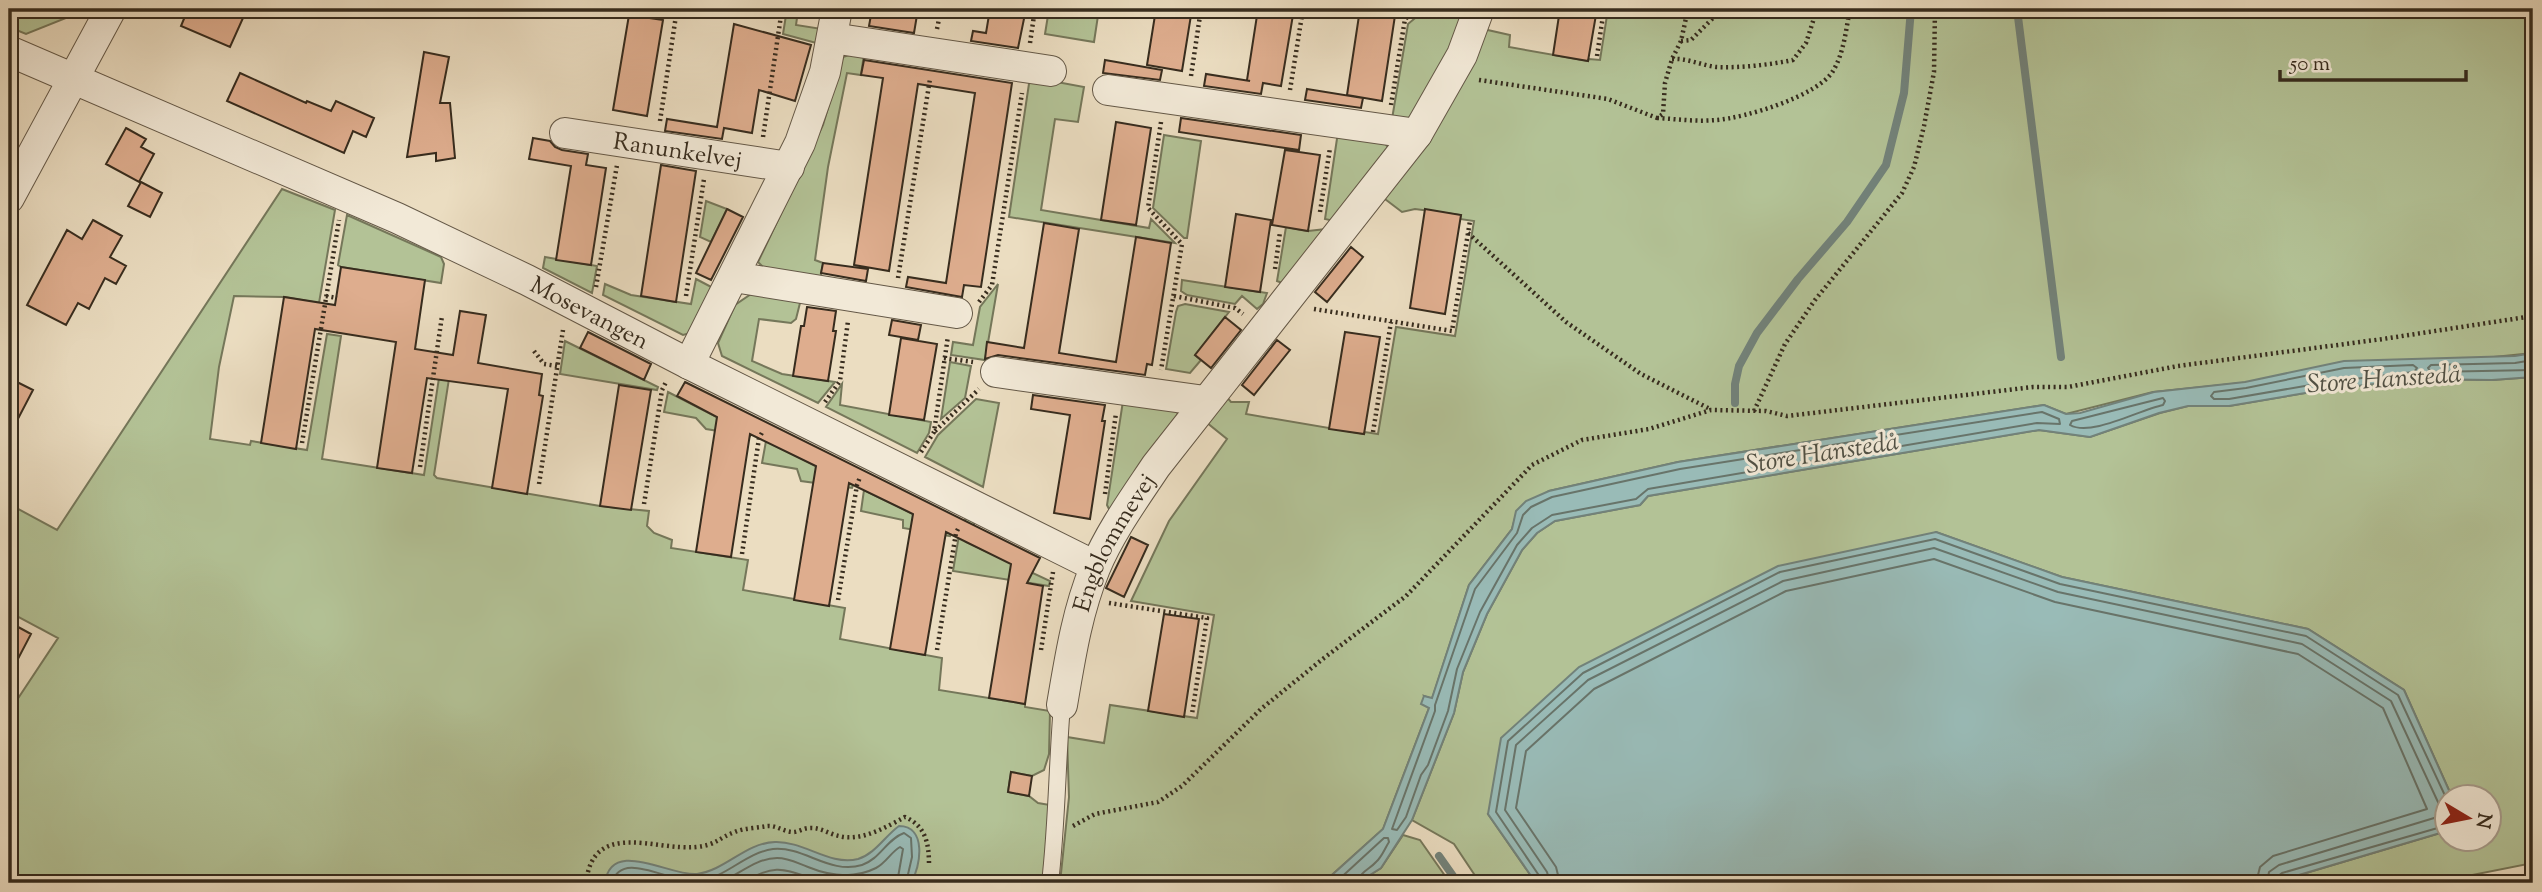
<svg xmlns="http://www.w3.org/2000/svg" width="2542" height="892" viewBox="0 0 2542 892" font-family="'Sorts Mill Goudy',serif">
	<style>
		.green { fill: #b3c296; stroke: #75775a; stroke-width: 2 }
		.water { fill: #99bbb7; stroke: #72827a; stroke-width: 2 }
		.lines { fill: none; stroke-linecap: round; stroke-linejoin: round }
		.shore { stroke: #68746a; stroke-width: 2 }
		.stream { stroke: #72827a; stroke-width: 8 }
		.building { fill: #dead8e; stroke: #372c1e; stroke-width: 2 }
		.lane-casing { stroke: #645847; stroke-width: 18 }
		.street-casing { stroke: #645847; stroke-width: 32 }
		.path { stroke: #372c1e; stroke-width: 4.5; stroke-dasharray: 2 3.5; stroke-linecap: butt }
		.lane { stroke: #f2e9d7; stroke-width: 16 }
		.street { stroke: #f2e9d7; stroke-width: 30 }
		.labels { text-anchor: middle; stroke-width: 6; stroke-linejoin: round; paint-order: stroke }
		.street-label { font-size: 24px; fill: #372c1e; stroke: #f2e9d7 }
		.water-label { font-size: 26px; font-style: italic; fill: #505044; stroke: #f2e9d7 }
	</style>
	<rect width="100%" height="100%" fill="#ebddc1"/>
	<filter id="stains"><feTurbulence type="fractalNoise" baseFrequency=".00286" numOctaves="4"/><feColorMatrix values="0 0 0 0 .2 0 0 0 0 .09 0 0 0 0 .02 0 0 0 .5 -.17"/></filter>
	<radialGradient id="worn" r=".72"><stop offset=".6" stop-color="#630" stop-opacity="0"/><stop offset="1" stop-color="#630" stop-opacity=".3"/></radialGradient>
	<!-- green -->
	<path class="green" d="M9,9H71L66,18L26,34L9,27Z
		M787,9L798,11L796,25L822,29L820,44L783,34Z
		M1049,9H1099L1094,42L1045,34Z
		M1426,9H1467L1461,26L1418,113L1403,121L1392,119L1408,24Z
		M1608,9H2533V353L2153,392L2066,414L2044,405L1678,462L1549,491L1517,511L1512,529L1469,585L1432,699L1424,696L1429,708L1383,829L1332,875L1327,883H1060L1069,797L1067,737L1104,743L1110,705L1197,718L1214,615L1131,601L1169,521L1227,439L1206,422L1226,396L1231,402H1249L1246,414L1364,434L1365,432L1378,434L1396,327L1455,336L1474,221L1460,219L1461,215L1415,209L1402,212L1381,196L1483,29L1510,35L1509,47L1588,61L1589,59L1600,60Z
		M855,53L864,54L861,75L847,73L828,167L815,260L823,263L820,281L767,271L758,262L823,125L843,57Z
		M1030,77L1084,87L1078,122L1055,119L1041,210L1149,228L1151,219L1175,243L1009,217Z
		M1338,132L1381,138L1390,150L1334,221L1325,219Z
		M1164,135L1201,141L1187,238H1184L1153,208Z
		M282,189L335,210L319,303L284,297L234,296L219,367L210,439L250,445L251,441L307,450L327,334L341,336L322,459L424,475L441,365L451,366L434,475L437,478L600,506L649,511L647,526L654,533L672,540L671,548L748,560L743,590L845,608L840,639L942,658L939,690L1025,704V707L1050,711L1049,754L1044,770L1032,776L1011,772L1008,792L1029,796L1038,803L1050,805L1043,883H960L945,880L943,883H9V712L58,638L9,612V504L57,530Z
		M706,201L727,209L711,242L700,237Z
		M347,215L441,257L444,264L441,283L341,267L338,265Z
		M1286,227L1308,231L1326,229L1285,284L1277,281Z
		M545,257L597,266L592,293L543,268Z
		M696,279L717,290L694,332L683,335L603,295L605,284L631,295L691,304Z
		M1182,280L1267,293L1263,304L1257,309L1242,296L1235,304L1187,295L1181,291Z
		M998,284L985,360L951,355L953,342L973,345L980,307Z
		M754,292L801,299L796,319L791,323L759,319L752,361L782,374L835,382L818,403L722,356L718,343L735,305Z
		M1185,304L1229,312L1195,355L1201,360L1190,373L1166,369L1176,312L1178,306Z
		M565,341L658,387L657,390L560,374Z
		M950,362L971,366L965,398L941,419Z
		M2533,377V863L2432,883H2272L2447,831L2448,840H2490V798L2452,797L2404,690L2308,629L2062,577L1936,532L1488,814L1536,883H1480L1454,844L1412,820L1454,713L1463,672L1487,614L1522,550L1537,533L1555,521L1640,505L1648,496L2039,430L2090,437L2160,413L2188,406H2229L2329,389L2421,379L2492,380Z
		M842,384L840,405L931,422L929,433L917,453L826,407Z
		M668,392L750,434V436L706,429L696,418L664,412Z
		M976,399L999,403L983,487L925,457L938,435Z
		M1123,401L1175,410L1178,414L1116,509H1109L1107,505Z
		M766,441L853,485L852,488L801,481L797,469L762,463Z
		M864,490L951,533L950,536L903,528V520L861,511Z
		M966,518L975,522L966,542L1050,581L1049,586L953,571L959,535Z
		M1403,835L1420,840L1450,883H1363L1370,875L1381,868Z"/>
	<!-- water -->
	<path class="water" d="M2533,353V377L2492,380L2421,379L2329,389L2229,406H2188L2159,413L2090,437L2039,430L1648,496L1640,505L1555,521L1537,533L1522,550L1487,614L1463,672L1454,713L1412,820L1381,868L1370,875L1363,883H1327L1332,875L1383,829L1429,708L1421,704L1424,696L1432,698L1469,585L1512,529L1516,511L1526,501L1549,491L1678,462L2044,405L2066,414L2080,413L2154,392L2245,382L2344,361L2515,356Z
		M1936,532L2062,577L2308,629L2404,690L2452,797L2448,798L2447,831L2272,883H1536L1488,814L1501,738L1579,667L1778,566Z
		M899,826C927,826 921,866 911,883H605C611,837 671,877 697,874C726,870 745,843 775,842C804,841 829,866 858,859C875,854 885,836 899,826Z"/>
	<g class="lines">
		<!-- shore -->
		<path class="shore" d="M2533,360L2515,363L2431,365L2428,368L2431,372L2533,370
			M2413,365L2417,368L2414,372L2328,382L2229,399H2214L2211,396L2214,392L2246,388L2344,368Z
			M2163,398L2165,401L2163,405C2139,410 2091,437 2070,425L2072,421Z
			M2042,412L2059,419L2060,424L2037,423L1648,489L1636,499L1552,515L1532,528L1517,545L1480,612L1457,669L1448,711L1428,765L1421,775L1406,817L1397,830L1392,829L1435,711V705L1475,589L1517,533L1523,515L1531,507L1552,497L1680,469Z
			M612,883C622,848 671,885 699,881C727,877 745,853 773,849C804,846 830,875 862,865C880,859 887,839 904,833L911,838L912,857L906,883
			M718,883C738,876 755,858 777,858C789,858 797,863 808,867C830,876 854,879 876,868C886,863 891,852 900,847L903,849L897,883
			M743,883C780,859 789,873 827,883
			M1335,883L1384,838H1388L1389,842C1385,848 1382,857 1376,862C1369,870 1360,871 1358,883
			M1541,883L1540,877L1496,812L1508,741L1583,673L1780,572L1935,539L2060,584L2306,636L2398,695L2448,802
			M1550,883L1547,872L1505,810L1516,745L1588,680L1783,581L1934,548L2058,592L2302,644L2391,701L2444,815L2279,865L2269,872L2267,883
			M1560,883L1556,867L1516,808L1526,751L1594,689L1786,591L1934,559L2055,602L2298,654L2383,708L2427,809L2273,856L2260,867L2256,883
			M2276,883L2277,877L2282,873L2448,825"/>
		<!-- stream -->
		<path class="stream" d="M2017,9L2061,357
			M1735,403V384L1739,366L1757,333L1798,279L1847,222L1886,165L1904,93L1911,9
			M1439,856L1458,883"/>
	</g>
	<!-- building -->
	<path class="building" d="M188,9H221L243,18L230,47L181,26Z
		M896,9H918L914,33L869,26L871,15L894,18Z
		M990,9H1026L1018,48L971,41L973,31L986,33Z
		M1156,9H1192L1182,71L1147,65Z
		M1258,9H1294L1281,86L1263,83L1261,94L1204,86L1206,74L1250,81L1247,80Z
		M1360,9H1396L1382,101L1347,95Z
		M1560,9H1597L1588,61L1553,55Z
		M629,15L663,20L647,116L613,110Z
		M734,24L811,45L795,101L759,90L752,133L724,128L722,139L665,131L667,119L717,127Z
		M424,52L449,57L440,103H450L455,158L436,161V153L407,157Z
		M864,60L1012,83L981,287L964,285L962,297L906,287L908,277L946,283L975,93L918,84L889,271L854,265L883,78L861,75Z
		M1105,60L1162,70L1160,80L1103,73Z
		M240,73L306,103L307,101L331,111L336,101L374,118L366,137L353,131L344,153L227,101Z
		M1307,89L1363,98L1361,108L1305,100Z
		M1181,118L1301,135L1299,150L1179,132Z
		M1116,122L1151,128L1136,225L1101,220Z
		M126,128L146,139L141,147L154,154L139,182L106,164Z
		M533,138L550,141L555,147L562,150L588,154L586,165L606,168L591,265L556,260L571,166L529,159Z
		M1285,150L1320,155L1308,231L1272,225Z
		M661,165L696,171L676,302L641,296Z
		M141,182L162,193L150,217L128,206Z
		M727,209L743,217L711,280L696,273Z
		M1425,209L1461,215L1445,314L1410,308Z
		M1236,214L1271,220L1260,292L1225,287Z
		M93,220L122,236L110,257L126,266L116,284L105,278L89,309L78,303L66,325L27,305L67,230L82,239Z
		M1044,223L1079,229L1059,353L1116,362L1136,237L1171,243L1152,365L1147,364L1145,375L998,355L985,359L987,342L1024,348Z
		M1351,247L1363,257L1327,302L1315,292Z
		M823,263L868,269L866,281L821,273Z
		M341,267L425,280L415,349L453,355L460,311L486,315L478,363L542,374L539,395L543,396L527,494L492,488L508,389L427,378L412,473L377,468L396,342L315,329L296,449L261,443L284,297L335,305Z
		M807,307L836,311L833,331H836L828,381L793,376L801,326H804Z
		M1225,317L1241,330L1211,368L1195,355Z
		M892,320L921,325L918,340L889,335Z
		M588,332L651,364L644,380L580,348Z
		M1345,332L1380,337L1364,434L1329,429Z
		M901,338L937,344L924,420L889,415Z
		M1277,340L1290,350L1254,395L1242,385Z
		M9,378L33,390L9,436Z
		M685,382L1040,558L1027,583L1043,586L1025,704L989,698L1011,564L946,532L925,655L890,649L913,514L849,483L829,606L794,600L816,466L750,434L731,557L696,552L717,417L677,396Z
		M619,385L651,390L631,510L600,506Z
		M1033,395L1105,405L1102,421H1105L1090,519L1054,513L1070,415L1031,409Z
		M1131,537L1148,545L1124,597L1106,588Z
		M1164,614L1199,619L1184,717L1148,711Z
		M9,622L31,634L9,676Z
		M1011,772L1032,776L1029,796L1008,792Z"/>
	<g class="lines">
		<defs>
			<path id="lane" d="M926,883H928
				M1050,883C1057,824 1057,764 1062,705"/>
			<g id="street">
				<path d="M832,38L1051,71"/>
				<path id="s1" d="M9,51L397,218L527,280L689,364L1095,566"/>
				<path d="M1108,90L1417,134"/>
				<path id="s2" d="M565,133L789,167"/>
				<path d="M9,198L111,9"/>
				<path d="M734,277L957,313"/>
				<path d="M689,364L800,143L825,72L837,9"/>
				<path d="M996,372L1205,401"/>
				<path id="s3" d="M1062,705C1070,658 1077,612 1095,568C1110,532 1134,499 1156,466L1417,134L1462,55L1479,9"/>
			</g>
		</defs>
		<!-- lane casing -->
		<use href="#lane" class="lane-casing"/>
		<!-- street casing -->
		<use href="#street" class="street-casing"/>
		<!-- path -->
		<path class="path" d="M937,29L941,9
			M1681,41L1691,40L1722,9
			M1030,43L1035,9
			M1597,56L1604,9
			M1672,59C1687,58 1701,65 1716,67C1741,68 1768,65 1793,60L1806,43L1817,9
			M1191,76L1201,9
			M1479,80L1608,99L1657,118L1663,114L1665,83L1672,59L1681,41L1688,9
			M1290,90L1303,9
			M1391,105L1405,19L1418,9
			M1657,118C1677,119 1697,122 1716,120C1745,118 1818,96 1833,71C1844,53 1846,29 1850,9
			M660,121L677,9
			M1161,122L1148,208L1182,244L1161,370
			M763,137L782,9
			M1320,212L1330,148
			M1468,233L1566,322L1641,374L1710,409
			M1275,269L1280,232
			M898,278L930,79
			M596,287L617,165
			M326,296L337,298
			M686,296L704,179
			M1174,296L1235,308L1243,314
			M979,302L992,285L1022,93
			M1314,309L1452,331L1470,221
			M534,351L544,364L557,366
			M944,358L973,362
			M825,402L840,381L848,321
			M1754,411L1785,344L1815,300L1902,193L1914,167L1924,126L1934,72L1935,9
			M935,431L979,389
			M1373,432L1391,322
			M302,443L339,220
			M921,452L934,432L948,336
			M420,467L442,316
			M539,484L563,330
			M1105,494L1116,413
			M644,504L662,390L666,382
			M742,554L759,438L763,431
			M838,600L857,485L860,477
			M1109,603L1207,618L1192,714
			M937,650L956,533L959,527
			M1041,650L1053,572
			M1073,826L1095,814L1158,802L1182,786L1261,709L1324,658L1406,596L1532,465L1582,440L1649,429L1711,410L1766,411L1787,416L2033,387H2068L2178,366L2383,339L2533,316
			M586,883C593,819 655,851 696,847C717,845 718,838 735,832C744,828 757,828 767,826C776,825 784,832 793,832C798,832 804,828 809,828C820,827 829,834 839,836C861,842 886,827 905,817C926,826 929,844 929,865"/>
		<!-- lane -->
		<use href="#lane" class="lane"/>
		<!-- street -->
		<use href="#street" class="street"/>
	</g>
	<g class="labels">
		<!-- street labels -->
		<g class="street-label">
			<text dy="8" stroke="none"><textPath href="#s2" startOffset="114">Ranunkelvej</textPath></text>
			<text dy="8" stroke="none"><textPath href="#s1" startOffset="637">Mosevangen</textPath></text>
			<text dy="8" stroke="none"><textPath href="#s3" startOffset="172">Engblommevej</textPath></text>
		</g>
		<!-- water labels -->
		<g class="water-label">
			<text transform="translate(2384 378) rotate(-4)" y="9">Store Hanstedå</text>
			<text transform="translate(1822 452) rotate(-9)" y="9">Store Hanstedå</text>
		</g>
	</g>
	<!-- margin -->
	<rect width="2542" height="892" fill="none" stroke="#ebddc1" stroke-width="35"/>
	<rect x="10" y="10" width="2521" height="871" fill="none" stroke="#372c1e" stroke-width="3.5"/>
	<rect x="18" y="18" width="2507" height="857" fill="none" stroke="#372c1e" stroke-width="2"/>
	<!-- north arrow -->
	<g transform="translate(2468 818) rotate(100)"><circle r="33" fill="#f2e9d7" stroke="#a79d8d" stroke-width="2"/>
	<path d="M0-5L12 26L0 18L-12 26Z" fill="#8f2418"/>
	<text y="-10" font-size="19" font-weight="bold" text-anchor="middle" fill="#372c1e">N</text>
	</g>
	<!-- scale -->
	<path d="M2280 70v10h186v-10" fill="none" stroke="#372c1e" stroke-width="3.5"/>
	<text x="2290" y="70" font-size="21" fill="#372c1e" stroke="#f2e9d7" stroke-width="5" paint-order="stroke">50 m</text>
	<rect width="100%" height="100%" filter="url(#stains)"/>
	<rect width="100%" height="100%" fill="url(#worn)"/>
</svg>
